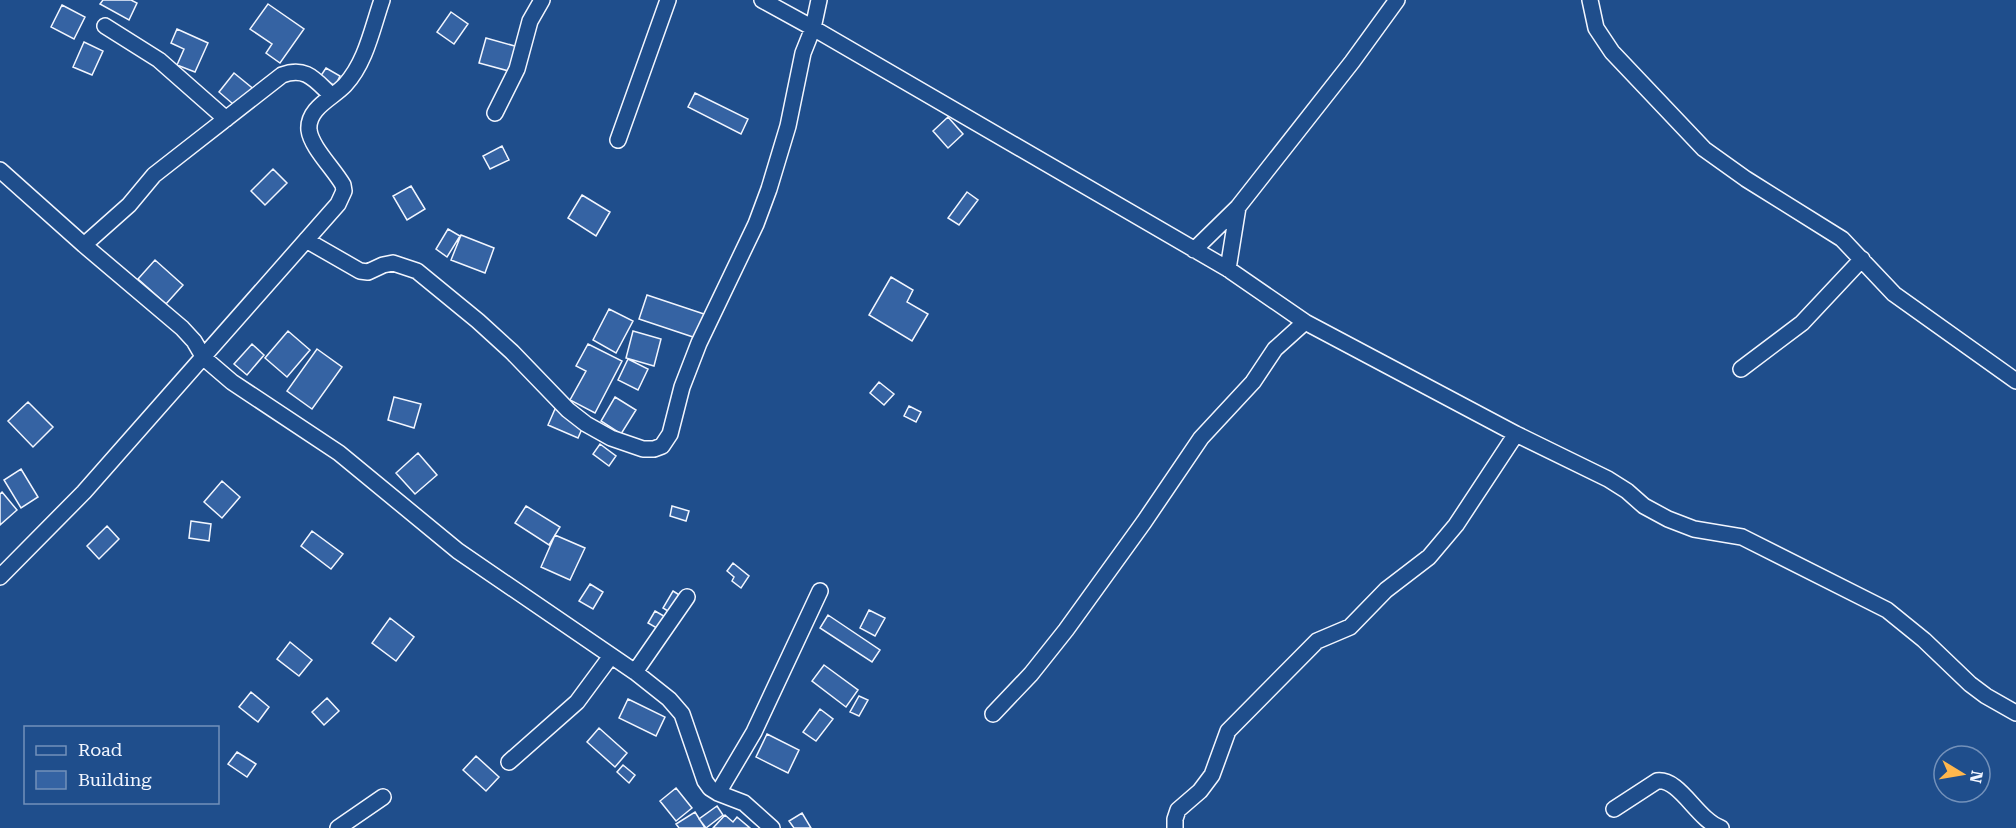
<svg xmlns="http://www.w3.org/2000/svg" width="2016" height="828" viewBox="0 0 2016 828" font-family="'Roboto Serif',serif">
	<style>
		.building { fill: #3563a3; stroke: #f2f6ff; stroke-width: 1.5 }
		.lines { fill: none; stroke-linecap: round; stroke-linejoin: round }
		.street-casing { stroke: #f2f6ff; stroke-width: 18 }
		.street { stroke: #1f4e8c; stroke-width: 15 }
	</style>
	<rect width="100%" height="100%" fill="#1f4e8c"/>
	<!-- building -->
	<path class="building" d="M103,0H131L137,3L129,20L100,4Z
		M103,0H131L137,3L129,20L100,4Z
		M268,4L304,29L280,63L266,53L272,44L250,29Z
		M62,5L85,17L74,39L51,27Z
		M62,5L85,17L74,39L51,27Z
		M451,12L468,24L454,44L437,32Z
		M451,12L468,24L454,44L437,32Z
		M177,29L208,43L195,72L177,65L184,49L171,43Z
		M486,38L522,48L516,73L479,63Z
		M486,38L522,48L516,73L479,63Z
		M84,42L103,51L92,75L73,67Z
		M326,68L340,76L335,86L320,77Z
		M234,73L256,91L240,110L219,92Z
		M234,73L256,91L240,110L219,92Z
		M695,93L748,119L741,134L688,107Z
		M948,117L963,134L948,148L933,131Z
		M502,146L509,160L490,169L483,156Z
		M273,169L287,183L265,205L251,191Z
		M411,186L425,209L407,220L393,196Z
		M411,186L425,209L407,220L393,196Z
		M967,192L978,200L959,225L948,218Z
		M582,195L610,212L596,236L568,218Z
		M448,229L460,236L447,257L436,249Z
		M461,235L494,248L485,273L451,260Z
		M155,260L183,285L166,304L138,279Z
		M155,260L183,285L166,304L138,279Z
		M891,277L913,290L907,302L928,314L912,341L869,315Z
		M891,277L913,290L907,302L928,314L912,341L869,315Z
		M647,295L710,316L702,340L639,319Z
		M647,295L710,316L702,340L639,319Z
		M609,309L633,321L616,353L593,340Z
		M288,331L310,350L287,377L265,358Z
		M633,331L661,339L654,366L626,358Z
		M252,344L264,355L247,375L234,364Z
		M588,344L622,361L595,413L570,400L586,371L576,366Z
		M588,344L622,361L595,413L570,400L586,371L576,366Z
		M317,349L342,367L312,409L287,391Z
		M628,359L648,369L638,390L618,380Z
		M628,359L648,369L638,390L618,380Z
		M879,382L894,394L884,405L870,393Z
		M879,382L894,394L884,405L870,393Z
		M394,397L421,404L414,428L388,420Z
		M615,397L636,410L621,434L601,421Z
		M28,402L53,427L33,447L8,421Z
		M909,406L921,412L916,422L904,416Z
		M555,409L585,422L578,438L548,425Z
		M600,444L616,456L609,466L593,454Z
		M418,453L437,475L415,494L396,473Z
		M21,469L38,497L21,508L4,480Z
		M222,481L240,497L222,518L204,502Z
		M2,492L17,510L0,525V494Z
		M526,506L560,527L549,545L515,523Z
		M526,506L560,527L549,545L515,523Z
		M672,506L689,511L686,521L670,516Z
		M191,521L211,524L209,541L189,538Z
		M107,526L119,539L99,559L87,546Z
		M312,531L343,554L331,569L301,546Z
		M555,535L585,548L570,580L541,567Z
		M555,535L585,548L570,580L541,567Z
		M733,563L749,576L741,588L732,581L734,577L727,571Z
		M733,563L749,576L741,588L732,581L734,577L727,571Z
		M590,584L603,592L593,609L579,601Z
		M590,584L603,592L593,609L579,601Z
		M673,591L689,601L679,618L663,608Z
		M869,610L885,618L875,636L860,628Z
		M655,611L676,623L669,635L648,623Z
		M828,615L880,650L872,662L820,628Z
		M390,618L414,637L396,661L372,643Z
		M390,618L414,637L396,661L372,643Z
		M290,642L312,660L299,676L277,659Z
		M824,665L858,690L846,707L812,681Z
		M251,692L269,707L258,722L239,707Z
		M251,692L269,707L258,722L239,707Z
		M859,696L868,700L859,716L850,712Z
		M327,698L339,711L324,725L312,712Z
		M628,699L665,717L656,736L619,718Z
		M820,709L833,719L816,741L803,732Z
		M599,728L627,753L615,767L587,742Z
		M599,728L627,753L615,767L587,742Z
		M767,734L799,750L788,773L756,757Z
		M237,752L256,764L247,777L228,764Z
		M476,756L499,777L486,791L463,770Z
		M623,765L635,775L629,783L617,772Z
		M623,765L635,775L629,783L617,772Z
		M676,788L692,808L676,821L660,801Z
		M676,788L692,808L676,821L660,801Z
		M717,806L723,815L706,828L699,819Z
		M717,806L723,815L706,828L699,819Z
		M695,812L705,828H679L676,824Z
		M695,812L705,828H679L676,824Z
		M802,813L811,828H794L789,821Z
		M802,813L811,828H794L789,821Z
		M725,815L733,822L737,817L750,828H713Z"/>
	<g class="lines">
		<defs>
			<path id="street" d="M762,0L813,28L1228,269L1305,322L1516,434L1608,479L1627,491L1644,506L1668,519L1694,529L1742,537L1887,610L1924,640L1970,684L1986,696L2016,713
				M1590,0L1596,28L1612,52L1704,149L1746,179L1842,239L1894,294L2016,381
				M105,26L159,60L226,119
				M495,113L517,69L530,21L542,0
				M618,140L668,0
				M0,170L84,245L182,328L194,341L204,358L232,382L339,453L458,551L635,672L669,699L682,714L705,781L710,788L718,793L744,803L772,828
				M306,240L360,271L368,272L383,265L393,263L417,271L478,321L512,352L568,410L586,424L611,438L643,449H654L662,446L670,434L682,387L699,343L756,224L769,189L788,126L803,53L813,28L819,0
				M84,245L129,205L154,175L282,75C306,66 315,80 331,95
				M1194,250L1238,207L1352,62L1397,0
				M1228,269L1238,207
				M1741,369L1802,323L1862,259
				M0,577L84,492L338,204L344,191L343,185C334,169 311,147 309,130C307,108 333,98 345,85C366,62 372,29 382,0
				M635,672L687,597
				M993,714L1031,674L1066,630L1144,522L1201,438L1253,382L1275,349L1305,322
				M509,762L577,702L611,656
				M718,793L754,732L820,591
				M1614,809L1657,781C1680,778 1697,820 1721,828
				M338,828L383,797
				M1175,828V819L1178,810L1200,791L1212,775L1228,731L1317,641L1350,627L1386,590L1429,557L1456,525L1516,434"/>
		</defs>
		<!-- street casing -->
		<use href="#street" class="street-casing"/>
		<!-- street -->
		<use href="#street" class="street"/>
	</g>
	<!-- legend -->
	<rect x="24" y="726" width="195" height="78" fill="#1f4e8c" stroke="#7391ba" stroke-width="1.5"/>
	<rect x="36" y="746" width="30" height="9" fill="#1f4e8c" stroke="#7391ba" stroke-width="1.5"/>
	<text x="78" y="756" font-size="18" fill="#f2f6ff">Road</text>
	<rect x="36" y="771" width="30" height="18" fill="#3563a3" stroke="#7391ba" stroke-width="1.5"/>
	<text x="78" y="786" font-size="18" fill="#f2f6ff">Building</text>
	<!-- north arrow -->
	<g transform="translate(1962 774) rotate(101)"><circle r="28" fill="#1f4e8c" stroke="#7391ba" stroke-width="1.5"/>
	<path d="M0-4.5L10 22L0 15L-10 22Z" fill="#ffb74d"/>
	<text y="-9" font-size="16" font-weight="bold" text-anchor="middle" fill="#f2f6ff">N</text>
	</g>
</svg>
